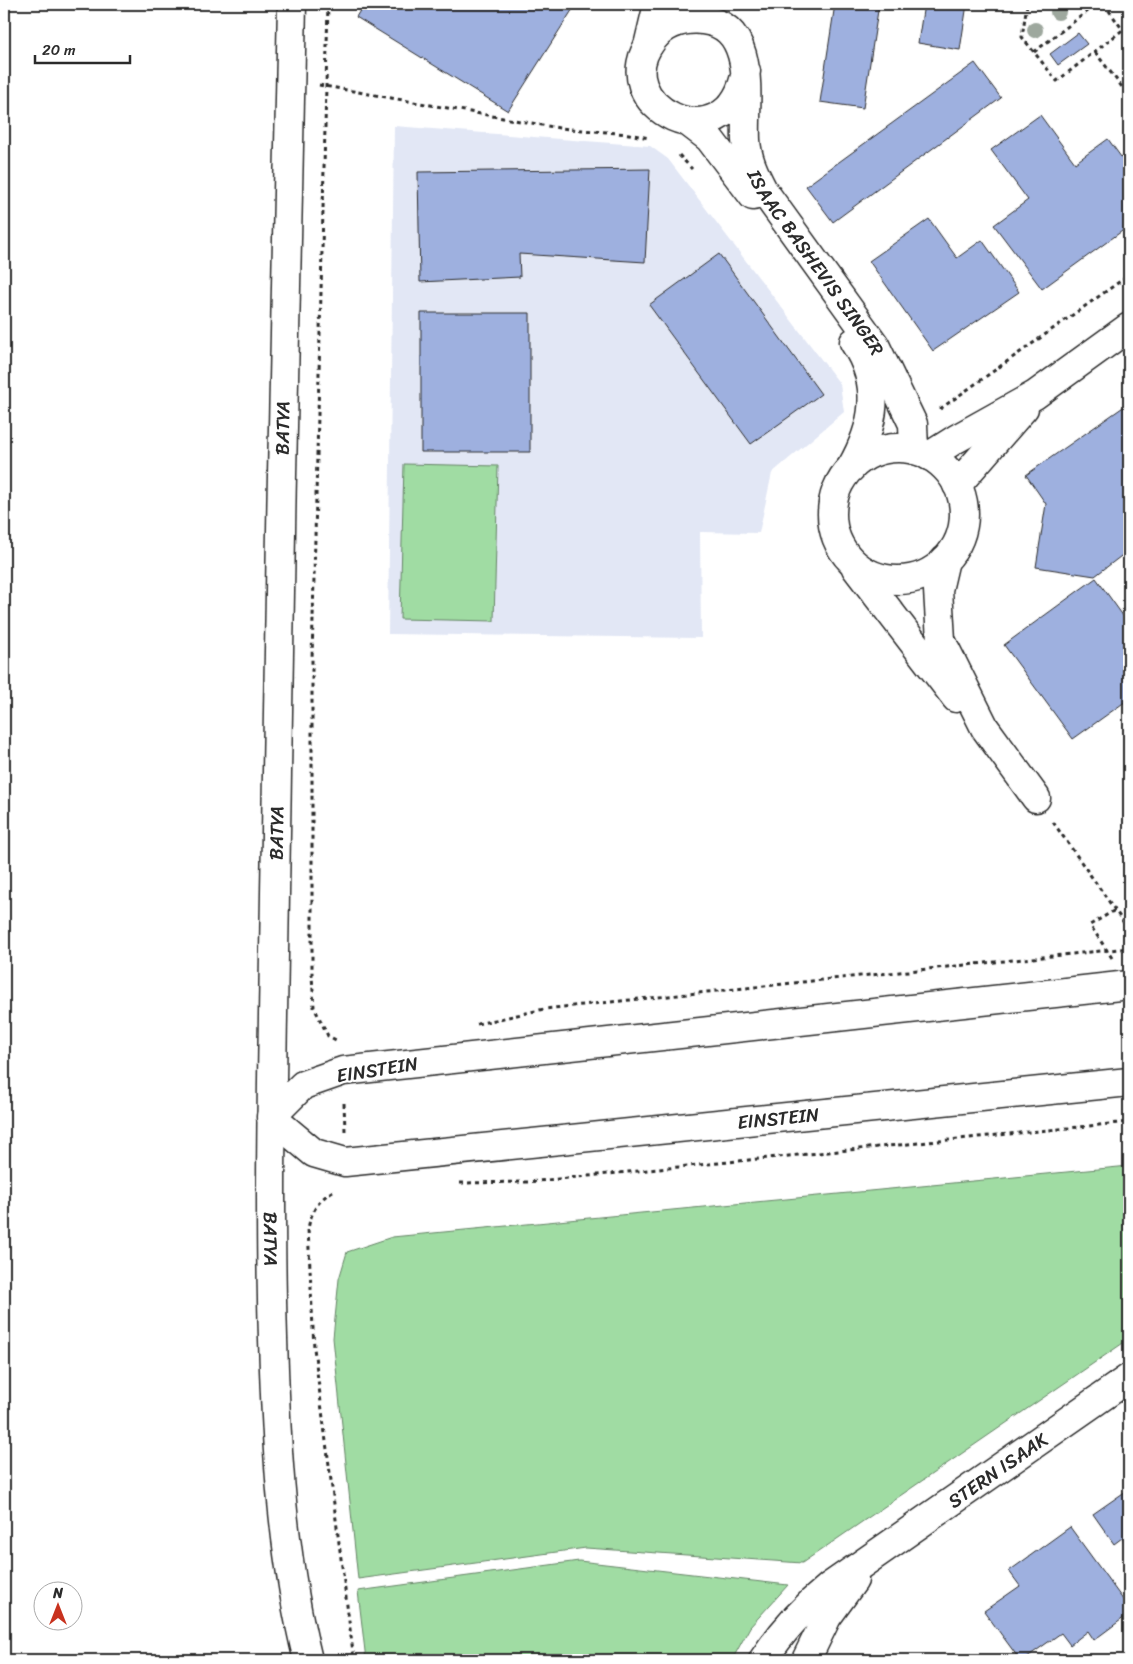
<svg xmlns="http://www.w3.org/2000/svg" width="1133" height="1664" viewBox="0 0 1133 1664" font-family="Sriracha,sans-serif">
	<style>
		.built { fill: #e2e7f5 }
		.green { fill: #a0dca3; stroke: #668467 }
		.building { fill: #9eb0df; stroke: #2b2b2b }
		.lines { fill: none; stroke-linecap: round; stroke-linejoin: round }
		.street-casing { stroke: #2b2b2b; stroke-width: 31 }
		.path { stroke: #2b2b2b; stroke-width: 3; stroke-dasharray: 4 4; stroke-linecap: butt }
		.street { stroke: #fff; stroke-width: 28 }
		.tree { fill: #9ea89e }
		.labels { text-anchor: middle; stroke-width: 4; stroke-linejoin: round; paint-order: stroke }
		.street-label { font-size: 19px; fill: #2b2b2b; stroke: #fff }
	</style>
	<rect width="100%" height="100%" fill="#fff"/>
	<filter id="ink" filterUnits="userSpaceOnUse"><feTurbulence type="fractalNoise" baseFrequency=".02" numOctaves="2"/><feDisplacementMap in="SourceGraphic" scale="10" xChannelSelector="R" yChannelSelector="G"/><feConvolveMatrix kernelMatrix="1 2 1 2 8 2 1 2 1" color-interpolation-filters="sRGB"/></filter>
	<g filter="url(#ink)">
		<!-- built -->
		<path class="built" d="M394,126L650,146L668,159L840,384L844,412L772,473L759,533L700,532L701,638L388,634Z"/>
		<!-- green -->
		<path class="green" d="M404,464L498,466L494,621L400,619Z
			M1129,1166V1339L802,1563L586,1548L358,1579L333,1338L339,1279L347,1252L392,1237Z
			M579,1561L788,1585L750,1627L732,1660H366L358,1591Z"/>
		<!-- building -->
		<path class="building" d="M364,4H576L508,111L356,17Z
			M835,4H879L863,108L820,102Z
			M924,4H967L960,50L918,43Z
			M1078,33L1087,44L1058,65L1050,54Z
			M975,63L1001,98L833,222L806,186Z
			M1040,115L1075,163L1108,139L1129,168V226L1042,289L994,225L1028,200L991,150Z
			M650,169L645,262L519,254L520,277L420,282L418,172Z
			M929,219L957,258L982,240L1019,292L933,351L869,261Z
			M719,254L821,394L751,444L649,305Z
			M421,313H530V452H421Z
			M1129,403V550L1095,576L1036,567L1046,504L1026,475Z
			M1096,578L1129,624V699L1073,739L1004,645Z
			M1129,1489V1549L1122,1538L1114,1544L1093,1514Z
			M1070,1527L1129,1608V1614L1094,1640L1088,1631L1070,1645L1061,1633L1023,1660H1020L984,1611L1020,1586L1009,1571Z"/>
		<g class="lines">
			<defs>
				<g id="street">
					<path id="s1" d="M292,4C284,321 279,637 274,954C272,1082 269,1210 273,1338C276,1446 282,1555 308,1660"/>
					<path d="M648,46L658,4"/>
					<path id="s2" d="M746,71C728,170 601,105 653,39C666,23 684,18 703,20C759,26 744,102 746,140C747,158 754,173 763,190L875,345L913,424L914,450"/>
					<path d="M688,122L709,138L753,196"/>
					<circle cx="898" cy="514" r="66"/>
					<path d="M929,456L956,439L1035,395L1129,327"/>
					<path d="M851,468C875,426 883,385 854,342"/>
					<path d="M957,485L1024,408"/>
					<path d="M945,560L938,590L941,640L985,728L1036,798"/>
					<path d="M856,568L956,698"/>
					<path id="s3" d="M1129,985L343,1071L303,1085L271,1117L314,1153L345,1162L1129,1082"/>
					<path id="s4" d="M763,1660C782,1631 802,1609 829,1587L1129,1378"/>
					<path d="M806,1660L827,1617L854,1580"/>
				</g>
			</defs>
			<!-- street casing -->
			<use href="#street" class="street-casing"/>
			<!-- path -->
			<path class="path" d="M328,4L312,660V975L314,1007L328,1036L338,1041
				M1027,4L1022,37L1057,81L1129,25
				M1104,4L1123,30
				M1034,52L1097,4
				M1095,52L1129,96
				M319,85L559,128L629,134L649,138
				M679,155L692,169
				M940,409L1129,275
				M1053,822L1129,930
				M1112,958L1090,925L1115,910
				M477,1024L544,1009L1129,948
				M344,1103L345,1131
				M460,1183L528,1182L1129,1122
				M333,1191C318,1200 311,1212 308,1229L314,1348L354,1660"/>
			<!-- street -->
			<use href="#street" class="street"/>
		</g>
		<!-- trees -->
		<g class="tree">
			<circle cx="1058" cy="12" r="8"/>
			<circle cx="1035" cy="30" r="8"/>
		</g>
	</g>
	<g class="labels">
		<!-- street labels -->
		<g class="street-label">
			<text dy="7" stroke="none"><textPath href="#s2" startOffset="536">ISAAC BASHEVIS SINGER</textPath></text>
			<text transform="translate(282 428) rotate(-89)" y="7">BATYA</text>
			<text transform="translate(276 833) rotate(-89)" y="7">BATYA</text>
			<text transform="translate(377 1069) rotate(-9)" y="7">EINSTEIN</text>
			<text dy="7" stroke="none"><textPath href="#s3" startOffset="1402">EINSTEIN</textPath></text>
			<text dy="7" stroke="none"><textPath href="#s1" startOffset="1235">BATYA</textPath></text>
			<text dy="7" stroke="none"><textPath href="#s4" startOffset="304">STERN ISAAK</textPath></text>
		</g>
	</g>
	<!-- margin -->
	<rect width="1133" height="1664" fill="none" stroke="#fff" stroke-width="20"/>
	<rect x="10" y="10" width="1113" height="1644" fill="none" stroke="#2b2b2b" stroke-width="2" filter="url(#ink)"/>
	<!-- north arrow -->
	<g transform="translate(58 1606)"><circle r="24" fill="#ffffff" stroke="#aaaaaa"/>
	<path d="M0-4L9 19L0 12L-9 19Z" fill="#c8321e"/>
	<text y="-8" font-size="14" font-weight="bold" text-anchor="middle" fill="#2b2b2b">N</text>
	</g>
	<!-- scale -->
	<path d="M35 55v8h95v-8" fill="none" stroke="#2b2b2b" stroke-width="2.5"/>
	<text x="42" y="55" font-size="15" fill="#2b2b2b" stroke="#ffffff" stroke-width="4" paint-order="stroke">20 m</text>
</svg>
